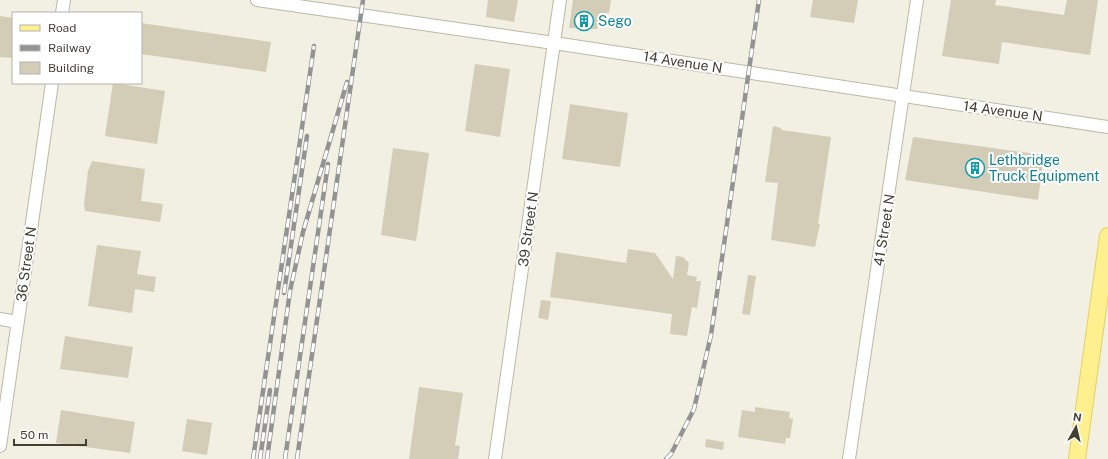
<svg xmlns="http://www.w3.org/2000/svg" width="1108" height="459" viewBox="0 0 1108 459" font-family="'Public Sans',sans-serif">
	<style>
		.building { fill: #d3cdb8 }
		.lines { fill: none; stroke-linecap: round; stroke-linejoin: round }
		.minor-casing { stroke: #bdb8a6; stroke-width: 14 }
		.major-casing { stroke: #e3d05f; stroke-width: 18 }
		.minor { stroke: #fff; stroke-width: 12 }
		.major { stroke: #fef08f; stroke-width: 16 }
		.rail-casing { stroke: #939393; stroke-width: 4.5 }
		.rail { stroke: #fff; stroke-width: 3; stroke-dasharray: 9; stroke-linecap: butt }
		.labels { text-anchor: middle; stroke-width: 4; stroke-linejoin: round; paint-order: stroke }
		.culture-label { font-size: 14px; fill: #0d838f; stroke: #fff; text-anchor: start }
		.street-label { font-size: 14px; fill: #433f33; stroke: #fff }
	</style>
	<rect width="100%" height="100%" fill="#f2efe3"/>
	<!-- building -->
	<path class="building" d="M488,0H518L514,22L486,17Z
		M573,0H611L609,13H600L597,29L569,28Z
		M813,0H858L854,23L810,17Z
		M951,0H996L995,5L1064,15L1067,0H1098L1090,55L1002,42L999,64L942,56Z
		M0,16L13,18V58L0,57Z
		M141,23L271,42L266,72L141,54Z
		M475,64L510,69L500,137L465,131Z
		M113,83L165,91L157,144L105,136Z
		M570,104L628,113L620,167L562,159Z
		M773,126L781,128V130L831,137L818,224H820L815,247L771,240L778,183L765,182Z
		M913,137L1044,155L1038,200L905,180Z
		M393,148L429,153L416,241L381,235Z
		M92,161L145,169L141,201L163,204L160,222L85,211L84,204L88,171Z
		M97,245L141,251L137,274L156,277L154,292L135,289L132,313L88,306Z
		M628,249L655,253L673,279L676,256L683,257L689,263L687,275L697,277L696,281H701L697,308L692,307L687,336L670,334L672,314L550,297L556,252L626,263Z
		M748,275L756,276L750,315L742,314Z
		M541,300L551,301L548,320L538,318Z
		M65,336L133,347L128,378L60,369Z
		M419,387L463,393L455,445L460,446L458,459H409Z
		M755,407L790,412L789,418L793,419L790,438H786L785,444L738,437L742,410L755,412Z
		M61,410L135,422L130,453L56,443Z
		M187,419L212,423L207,455L182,451Z
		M706,439L724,442L723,450L705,447Z"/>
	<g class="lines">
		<defs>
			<path id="minor" d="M257,0L554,43L1108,127
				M62,13L64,0
				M0,319L18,322
				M0,446L52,83
				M495,459L560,0
				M849,459L917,0"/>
			<path id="major" d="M1077,459L1108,236"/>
		</defs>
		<!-- minor casing -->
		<use href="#minor" class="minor-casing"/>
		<!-- major casing -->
		<use href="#major" class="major-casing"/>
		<!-- minor -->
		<use href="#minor" class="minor"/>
		<!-- major -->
		<use href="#major" class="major"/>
		<defs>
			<path id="rail" d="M284,293L307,136
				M253,459L314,46
				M260,459L270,390
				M267,459L290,291L303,232L347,82
				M285,459L328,164
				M297,459L363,0
				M666,459L671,454L694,409L711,335L759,0"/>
		</defs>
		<!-- rail casing -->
		<use href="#rail" class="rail-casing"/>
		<!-- rail -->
		<use href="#rail" class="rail"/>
	</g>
	<!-- icons -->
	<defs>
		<symbol id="building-ring" viewBox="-11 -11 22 22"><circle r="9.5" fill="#fff" stroke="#0f9aa8" stroke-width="1.5"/><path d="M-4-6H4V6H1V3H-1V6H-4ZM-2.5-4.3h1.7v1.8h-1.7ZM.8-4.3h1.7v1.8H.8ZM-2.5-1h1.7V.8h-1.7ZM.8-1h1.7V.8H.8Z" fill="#0f9aa8"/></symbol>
	</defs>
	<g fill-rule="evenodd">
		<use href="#building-ring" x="573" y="10" width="22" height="22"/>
		<use href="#building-ring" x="964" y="157" width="22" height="22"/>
	</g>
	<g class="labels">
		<!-- culture labels -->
		<g class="culture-label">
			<text x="598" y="26">Sego</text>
			<text x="989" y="165">Lethbridge<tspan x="989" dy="16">Truck Equipment</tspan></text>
		</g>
		<!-- street labels -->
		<g class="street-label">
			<text transform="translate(683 62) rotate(9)" y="5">14 Avenue N</text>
			<text transform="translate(1003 111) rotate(8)" y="5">14 Avenue N</text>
			<text transform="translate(528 229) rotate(-82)" y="5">39 Street N</text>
			<text transform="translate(884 230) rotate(-81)" y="5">41 Street N</text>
			<text transform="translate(26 264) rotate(-82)" y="5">36 Street N</text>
		</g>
	</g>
	<!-- legend -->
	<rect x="12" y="12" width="130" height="72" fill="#ffffff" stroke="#b4b2ad"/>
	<rect x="20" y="25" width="20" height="6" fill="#fef08f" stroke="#b4b2ad"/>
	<text x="48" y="32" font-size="12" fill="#433f33">Road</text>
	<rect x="20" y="45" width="20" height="6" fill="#939393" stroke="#b4b2ad"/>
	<text x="48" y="52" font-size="12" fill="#433f33">Railway</text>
	<rect x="20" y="62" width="20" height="12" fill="#d3cdb8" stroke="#b4b2ad"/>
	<text x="48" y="72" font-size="12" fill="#433f33">Building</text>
	<!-- north arrow -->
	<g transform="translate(1076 427) rotate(8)" stroke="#ffffff" stroke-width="3" paint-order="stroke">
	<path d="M0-3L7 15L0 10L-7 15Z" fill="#433f33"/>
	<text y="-6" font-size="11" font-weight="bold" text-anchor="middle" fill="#433f33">N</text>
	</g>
	<!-- scale -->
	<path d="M14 439v6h72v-6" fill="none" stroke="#433f33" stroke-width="2"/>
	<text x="20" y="439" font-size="12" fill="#433f33" stroke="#ffffff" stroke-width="3" paint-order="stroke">50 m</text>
</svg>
